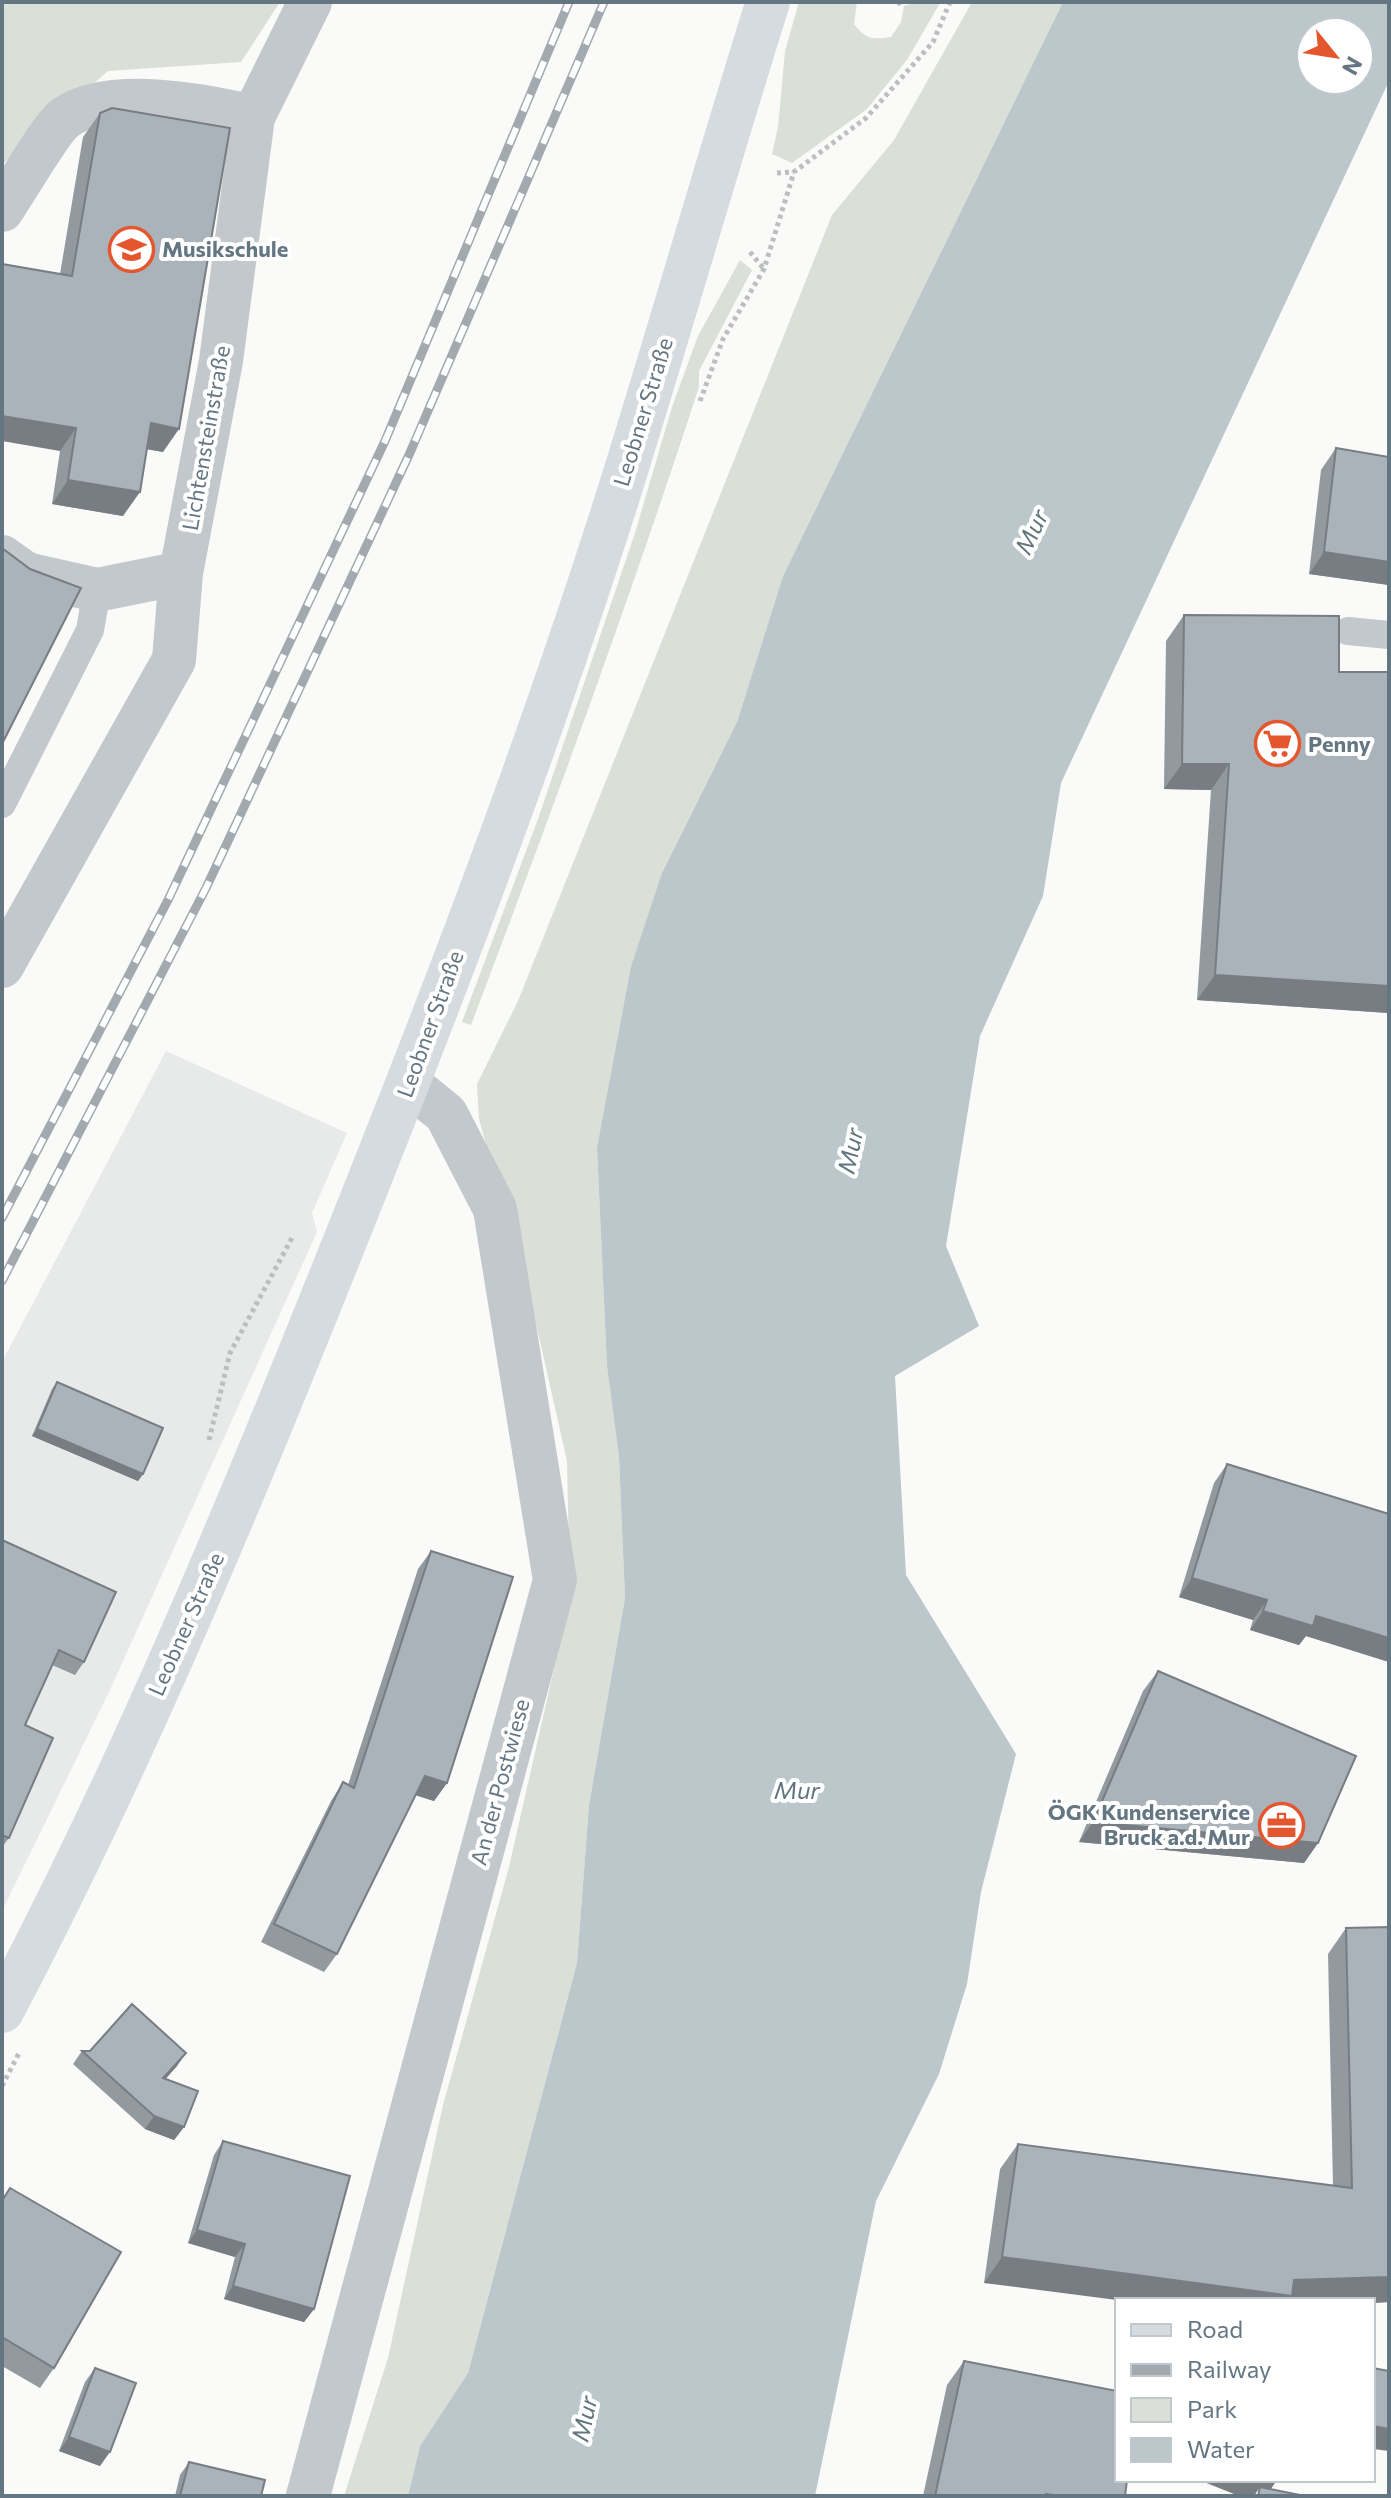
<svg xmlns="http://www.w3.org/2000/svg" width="1391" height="2498" viewBox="0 0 1391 2498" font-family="Commissioner,sans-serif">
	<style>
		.built { fill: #e8e9e9 }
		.green { fill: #dadfd7 }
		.water { fill: #bbc7cb; fill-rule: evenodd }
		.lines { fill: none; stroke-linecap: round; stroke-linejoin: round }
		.path { stroke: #bbbfc2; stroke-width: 5; stroke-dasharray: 4 4; stroke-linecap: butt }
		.service { stroke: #c3c8cc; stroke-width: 28 }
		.minor { stroke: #c3c8cc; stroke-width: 44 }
		.primary { stroke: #d6dbdf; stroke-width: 44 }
		.rail-casing { stroke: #a2aab0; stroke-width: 9 }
		.rail { stroke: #fff; stroke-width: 6; stroke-dasharray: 18; stroke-linecap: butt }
		.wall { fill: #929a9f }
		.shaded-wall { fill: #777d82 }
		.building { fill: #aab3b9; stroke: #777d82; stroke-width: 2 }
		.labels { text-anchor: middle; stroke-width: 8; stroke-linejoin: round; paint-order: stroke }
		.poi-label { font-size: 22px; font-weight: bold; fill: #657683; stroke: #fff; text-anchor: start }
		.street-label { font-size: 22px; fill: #657683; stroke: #fff }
		.water-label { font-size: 24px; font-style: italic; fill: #60757c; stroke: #fff }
	</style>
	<rect width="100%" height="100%" fill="#fafaf8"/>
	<!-- built -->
	<path class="built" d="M166,1051L347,1133L312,1213L317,1232L109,1692L2,1911V1362Z"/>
	<!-- green -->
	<path class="green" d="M2,2H280L241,62L108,71L2,165Z
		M799,2H857L854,24C865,39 873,40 891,37L901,22L904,6L917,2L940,3L907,60L867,109L792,163L772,154L778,127L785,51Z
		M972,2H1063L783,576L737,722L662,873L597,1148L607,1366L619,1457L625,1598L589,1805L577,1963L468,2373L420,2446L408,2496H344L388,2358L443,2105L509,1867L570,1598L567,1461L539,1337L479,1119L477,1084L518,1001L832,215L894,140Z
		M740,260L752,270L699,371V387C629,602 551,814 471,1025L462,1022L538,819L635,533L672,407L698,336Z"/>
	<!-- water -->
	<path class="water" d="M1063,2H1389V81L1061,783L1043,896L980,1036L946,1246L979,1326L895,1376L906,1575L1016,1754L981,1892L967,1984L939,2074L876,2201L815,2496H408L420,2446L468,2373L577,1963L589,1805L625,1598L619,1457L607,1366L597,1148L631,967L662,873L737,722L783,576ZM1311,32H1359V80H1311Z"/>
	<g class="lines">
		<!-- path -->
		<path class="path" d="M897,4L902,2
			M777,173L794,172
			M750,252L764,269
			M700,401L723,339L764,269L794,172L866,118L933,42L950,2
			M209,1440L230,1353L293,1236
			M2,2086L19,2053"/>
		<!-- service -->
		<path class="service" d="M1348,631L1389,635
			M2,804L90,630L97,590"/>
		<!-- minor -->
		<path class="minor" d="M2,210C15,191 51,128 65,118C108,87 204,105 253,117
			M2,557L26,574L97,590L181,573
			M2,966L174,660L181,573L221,361L253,117L310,2
			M308,2496L555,1580L495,1209L446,1114L409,1084"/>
		<!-- primary -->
		<path class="primary" d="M2,2011C125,1778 227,1535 325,1291C430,1030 532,767 617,499C669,334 716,167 768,2"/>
		<defs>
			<path id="rail" d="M2,1218L168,900L385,441L569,2
				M2,1281L206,888L409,455L604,2"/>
		</defs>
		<!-- rail casing -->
		<use href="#rail" class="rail-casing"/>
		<!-- rail -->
		<use href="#rail" class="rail"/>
	</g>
	<!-- wall -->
	<path class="wall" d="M100,113L163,452L147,449L123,516L52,504L60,451V274L83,137Z
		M1336,448L1389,457V585L1309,574L1321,470Z
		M1184,615L1339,672L1389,1013L1197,1000L1211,790L1164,789L1166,641Z
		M57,1382L143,1474L138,1481L32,1436L52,1389Z
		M1227,1464L1387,1513L1389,1510V1662L1306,1636L1299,1645L1250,1630L1253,1620L1179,1597L1214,1483Z
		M2,1540L84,1662L75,1675L52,1665L25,1725L9,1838L2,1847Z
		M431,1551L447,1783L434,1801L415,1795L337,1954L324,1972L261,1942L331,1801L343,1782L348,1785L418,1569Z
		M1158,1671L1318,1843L1304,1863L1079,1842L1143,1691Z
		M1389,1927V2302L1373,2303L984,2283L1000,2169L1018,2144L1333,2186L1328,1954L1346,1928Z
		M82,2051L177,2066L165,2079L184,2127L174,2140L145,2129L73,2064Z
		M223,2141L314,2309L304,2322L224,2299L235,2257L188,2243L214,2155Z
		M10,2188L54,2368L40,2388L2,2366V2199Z
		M964,2361L1125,2496H923L947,2385Z
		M95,2368L100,2466L59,2451L85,2382Z
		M189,2462L261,2496H175L180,2475Z"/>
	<!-- shaded-wall -->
	<path class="shaded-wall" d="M2,416L76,428L60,451L2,441Z
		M151,423L179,429L163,452L134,447Z
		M68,480L140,492L123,516L52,504Z
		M1324,552L1389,562V585L1309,574Z
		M1182,764H1229L1211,790L1164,789Z
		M1215,975L1389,986V1013L1197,1000Z
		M37,1429L143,1474L138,1481L32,1436Z
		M1192,1578L1267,1600L1253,1620L1179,1597Z
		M1263,1611L1316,1616L1389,1638V1662L1306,1636L1299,1645L1250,1630Z
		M425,1776L447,1783L434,1801L412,1794Z
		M1093,1822L1318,1843L1304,1863L1079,1842Z
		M186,2053L177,2066L154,2092L163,2078Z
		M154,2116L184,2127L174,2140L145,2129Z
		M197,2230L245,2244L235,2257L188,2243Z
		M1002,2257L1294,2280L1389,2277V2302L1373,2303V2300H1117L984,2283Z
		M233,2286L314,2309L304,2322L224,2299Z
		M1373,2426L1389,2429V2451L1373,2449Z
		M69,2437L110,2452L100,2466L59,2451Z
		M1199,2480H1277L1266,2496L1260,2487L1254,2496H1239Z"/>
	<!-- building -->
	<path class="building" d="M112,108L230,128L179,429L151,423L140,492L68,480L76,428L2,416V264L72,276L100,113Z
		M1336,448L1389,457V562L1324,552Z
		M2,548L30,569L81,588L2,744Z
		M1184,615L1339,616V672H1389V986L1215,975L1229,764H1182Z
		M57,1382L163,1428L143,1474L37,1429Z
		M1227,1464L1389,1514V1638L1316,1616L1313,1626L1263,1611L1267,1600L1192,1578Z
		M2,1540L116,1592L84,1662L59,1650L25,1725L53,1738L9,1838L2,1835Z
		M431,1551L513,1577L447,1783L425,1776L337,1954L274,1924L343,1782L354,1788Z
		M1158,1671L1356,1756L1318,1843L1093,1822Z
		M1389,1927V2277L1294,2280L1292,2296L1002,2257L1018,2144L1352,2188L1346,1928Z
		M132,2004L186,2053L163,2078L198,2091L184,2127L154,2116L82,2051H90Z
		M223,2141L350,2176L314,2309L233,2286L245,2244L197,2230Z
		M10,2188L121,2252L54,2368L2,2337V2201Z
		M964,2361L1117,2391V2480H1127L1125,2496H1060L1046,2494V2496H935Z
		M95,2368L136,2383L110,2452L69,2437Z
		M1373,2368L1389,2371V2429L1373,2426Z
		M189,2462L265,2480L261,2496H180Z
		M1260,2487L1305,2496H1258Z"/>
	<!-- icons -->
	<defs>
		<symbol id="school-ring" viewBox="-11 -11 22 22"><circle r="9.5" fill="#fff" stroke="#e4572e" stroke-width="1.5"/><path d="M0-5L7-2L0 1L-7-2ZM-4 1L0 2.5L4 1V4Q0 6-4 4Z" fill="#e4572e"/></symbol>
		<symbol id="supermarket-ring" viewBox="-11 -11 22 22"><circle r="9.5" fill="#fff" stroke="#e4572e" stroke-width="1.5"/><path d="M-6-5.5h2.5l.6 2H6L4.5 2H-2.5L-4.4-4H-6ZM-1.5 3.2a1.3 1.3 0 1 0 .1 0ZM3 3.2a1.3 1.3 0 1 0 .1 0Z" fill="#e4572e"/></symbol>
		<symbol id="office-ring" viewBox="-11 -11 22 22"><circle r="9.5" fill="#fff" stroke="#e4572e" stroke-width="1.5"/><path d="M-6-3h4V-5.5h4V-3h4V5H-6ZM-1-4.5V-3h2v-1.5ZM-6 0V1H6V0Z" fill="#e4572e"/></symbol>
	</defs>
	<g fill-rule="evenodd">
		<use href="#school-ring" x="106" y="224" width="51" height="51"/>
		<use href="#supermarket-ring" x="1252" y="718" width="51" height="51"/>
		<use href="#office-ring" x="1256" y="1800" width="51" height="51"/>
	</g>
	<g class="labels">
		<!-- poi labels -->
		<g class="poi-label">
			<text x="162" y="257">Musikschule</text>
			<text x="1308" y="752">Penny</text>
			<text x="1250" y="1820" text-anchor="end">ÖGK Kundenservice<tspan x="1250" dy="25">Bruck a.d. Mur</tspan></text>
		</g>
		<!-- street labels -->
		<g class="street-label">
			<text transform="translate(643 412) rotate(-73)" y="8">Leobner Straße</text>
			<text transform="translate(206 438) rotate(-80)" y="8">Lichtensteinstraße</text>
			<text transform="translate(430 1024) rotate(-70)" y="8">Leobner Straße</text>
			<text transform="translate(186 1624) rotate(-66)" y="8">Leobner Straße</text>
			<text transform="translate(500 1782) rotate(-75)" y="8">An der Postwiese</text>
		</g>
		<!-- water labels -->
		<g class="water-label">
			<text transform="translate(1032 532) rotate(-65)" y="8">Mur</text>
			<text transform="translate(851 1151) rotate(-78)" y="8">Mur</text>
			<text x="797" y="1799">Mur</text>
			<text transform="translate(585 2419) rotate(-78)" y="8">Mur</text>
		</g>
	</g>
	<!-- border -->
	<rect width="1391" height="2498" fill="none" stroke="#657683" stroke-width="8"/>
	<!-- legend -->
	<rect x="1115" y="2298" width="260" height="184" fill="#ffffff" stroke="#c1c8cd" stroke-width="2"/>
	<rect x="1131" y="2324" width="40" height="12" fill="#d6dbdf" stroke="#c1c8cd" stroke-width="2"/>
	<text x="1187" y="2338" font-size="24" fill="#657683">Road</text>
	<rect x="1131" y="2364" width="40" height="12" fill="#a2aab0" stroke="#c1c8cd" stroke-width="2"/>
	<text x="1187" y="2378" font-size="24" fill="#657683">Railway</text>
	<rect x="1131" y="2398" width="40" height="24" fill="#dadfd7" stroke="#c1c8cd" stroke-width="2"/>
	<text x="1187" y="2418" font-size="24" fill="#657683">Park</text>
	<rect x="1131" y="2438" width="40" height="24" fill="#bbc7cb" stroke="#c1c8cd" stroke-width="2"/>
	<text x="1187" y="2458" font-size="24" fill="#657683">Water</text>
	<!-- north arrow -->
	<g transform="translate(1335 56) rotate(120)"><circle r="38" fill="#ffffff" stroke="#c1c8cd" stroke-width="2"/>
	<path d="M0-6L14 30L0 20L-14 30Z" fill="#e4572e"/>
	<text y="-12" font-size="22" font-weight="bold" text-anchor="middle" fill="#657683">N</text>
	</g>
</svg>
